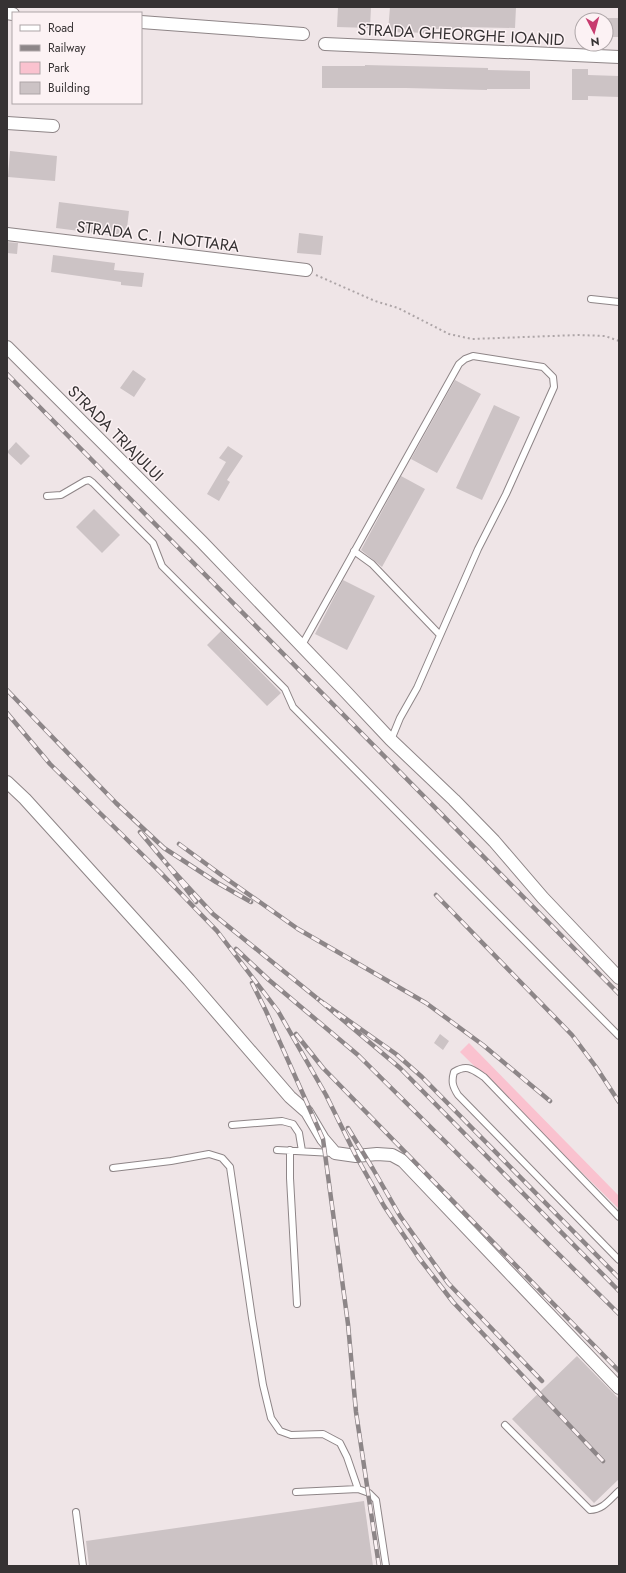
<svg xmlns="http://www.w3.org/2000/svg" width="626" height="1573" viewBox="0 0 626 1573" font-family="Jost,sans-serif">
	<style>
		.green { fill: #fac2cf }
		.building { fill: #ccc3c5 }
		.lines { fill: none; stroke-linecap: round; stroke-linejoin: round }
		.service-casing { stroke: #8e8587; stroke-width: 8 }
		.minor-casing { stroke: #8e8587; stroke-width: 14 }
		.path { stroke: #ada5a7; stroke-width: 2; stroke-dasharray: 2 3; stroke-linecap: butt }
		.service { stroke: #fff; stroke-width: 6 }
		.minor { stroke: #fff; stroke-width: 12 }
		.rail-casing { stroke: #8d8688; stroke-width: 4.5 }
		.rail { stroke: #fcf2f4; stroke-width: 3; stroke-dasharray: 9; stroke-linecap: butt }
		.labels { text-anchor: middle; stroke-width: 3; stroke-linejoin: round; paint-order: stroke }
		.street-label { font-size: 16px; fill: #363233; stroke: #fcf2f4 }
	</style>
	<rect width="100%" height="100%" fill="#efe5e7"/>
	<!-- green -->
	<path class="green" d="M469,1043L619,1196V1209L460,1052Z"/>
	<!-- building -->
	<path class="building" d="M338,7H371L370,28L337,27Z
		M390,7H516L515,28L462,27V30L436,29V33L388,32Z
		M606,18H619V37H606Z
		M365,65L488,68V70L530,71V89H487V90L406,88H322V66H365Z
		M572,69H588V75L619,76V97L588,96V100H572Z
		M10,151L57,156L55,181L8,177Z
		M59,202L129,211L126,237L56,228Z
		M299,233L323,236L321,255L297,253Z
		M7,242L18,243L17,254L7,253Z
		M53,255L115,263L114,270L144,273L142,287L121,285V282L51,272Z
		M133,370L146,379L134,397L120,388Z
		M455,380L481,394L437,473L411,459Z
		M494,405L520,417L482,500L456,488Z
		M16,442L30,456L21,465L7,452Z
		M228,446L243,456L227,480L230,482L219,501L207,494L226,462L219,458Z
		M401,476L425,489L382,567L361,550Z
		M94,509L120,535L102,553L76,527Z
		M343,580L375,596L347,650L315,634Z
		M221,631L281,693L267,706L207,645Z
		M440,1034L449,1041L443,1050L434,1043Z
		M577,1356L619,1399V1479L594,1503L512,1419Z
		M364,1501L373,1566H89L86,1541Z"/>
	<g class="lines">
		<defs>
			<path id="service" d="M591,299L619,302
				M47,496L61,495L85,481L89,480L93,483L153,543L162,566L285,689L293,707L619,1036
				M354,551L372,564L440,635
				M302,645L459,364L465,359L473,356L543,367L553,377L554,387L506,494L478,549L417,688L400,718L391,740
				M232,1125L282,1121L293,1124L299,1133L302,1151
				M277,1150L333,1153
				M290,1150V1178L297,1304
				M113,1168L171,1161L209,1154L222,1158L230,1167L252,1318L263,1385L271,1418L280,1431L291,1435L323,1434L340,1443L347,1457L358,1489
				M619,1217L484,1077C472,1069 467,1064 454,1072C451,1082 453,1087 458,1095L619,1260
				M505,1425L590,1510C603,1510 610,1499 619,1491
				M296,1492L358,1489L369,1493L376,1500L386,1566
				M76,1512L83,1566"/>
			<path id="minor" d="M7,13L13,14
				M141,22L303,34
				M325,44L619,57
				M7,123L53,126
				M7,234L306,270
				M7,347L202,542L345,691L391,740L454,800L494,841L543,898L619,978
				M7,782L25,799L189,980L290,1097L307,1112L323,1139L335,1153L356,1156L377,1154L392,1155L403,1161L619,1388"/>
		</defs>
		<!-- service casing -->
		<use href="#service" class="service-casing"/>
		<!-- minor casing -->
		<use href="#minor" class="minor-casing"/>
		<!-- path -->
		<path class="path" d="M316,275L375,301L398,308L449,334L472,339L579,335L605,336L619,341"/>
		<!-- service -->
		<use href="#service" class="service"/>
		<!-- minor -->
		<use href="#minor" class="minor"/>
		<defs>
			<path id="rail" d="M7,374L619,994
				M7,690L116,803L164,848L216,882L251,902
				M7,713L50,764L160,872L217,931L278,1011L326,1095L356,1156L384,1206L419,1258L453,1302L603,1461
				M140,832L166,863
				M179,844L224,877L298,929L426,1003L483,1045L550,1101
				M436,895L572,1035L596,1067L619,1102
				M196,902L166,863L213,914L318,999
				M236,949L269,980L358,1055L619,1314
				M252,983L266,1011L323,1139L348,1324L356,1412L379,1566
				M296,1034L323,1068L619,1371
				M348,1128L373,1169L400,1216L448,1283L542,1381
				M619,1278L422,1077L396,1054L318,999L400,1068L619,1291"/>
		</defs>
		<!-- rail casing -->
		<use href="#rail" class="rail-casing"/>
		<!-- rail -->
		<use href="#rail" class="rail"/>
	</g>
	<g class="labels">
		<!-- street labels -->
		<g class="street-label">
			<text transform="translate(461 34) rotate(3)" y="6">STRADA GHEORGHE IOANID</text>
			<text transform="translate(158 236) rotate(7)" y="6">STRADA C. I. NOTTARA</text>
			<text transform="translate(116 433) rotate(45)" y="6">STRADA TRIAJULUI</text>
		</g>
	</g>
	<!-- border -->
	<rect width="626" height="1573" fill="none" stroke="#363233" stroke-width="16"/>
	<!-- legend -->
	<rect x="12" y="12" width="130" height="92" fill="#fcf2f4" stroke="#ada5a7"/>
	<rect x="20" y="25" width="20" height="6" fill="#ffffff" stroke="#ada5a7"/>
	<text x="48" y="32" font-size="12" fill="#363233">Road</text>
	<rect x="20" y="45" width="20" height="6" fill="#8d8688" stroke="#ada5a7"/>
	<text x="48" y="52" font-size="12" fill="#363233">Railway</text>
	<rect x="20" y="62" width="20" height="12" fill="#fac2cf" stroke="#ada5a7"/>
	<text x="48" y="72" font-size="12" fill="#363233">Park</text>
	<rect x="20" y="82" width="20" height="12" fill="#ccc3c5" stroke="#ada5a7"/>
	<text x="48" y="92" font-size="12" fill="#363233">Building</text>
	<!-- north arrow -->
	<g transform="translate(594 32) rotate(174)"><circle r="19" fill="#fcf2f4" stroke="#ada5a7"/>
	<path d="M0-3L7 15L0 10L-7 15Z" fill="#c83c6f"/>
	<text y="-6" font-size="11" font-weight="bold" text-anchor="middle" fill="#363233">N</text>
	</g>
</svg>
